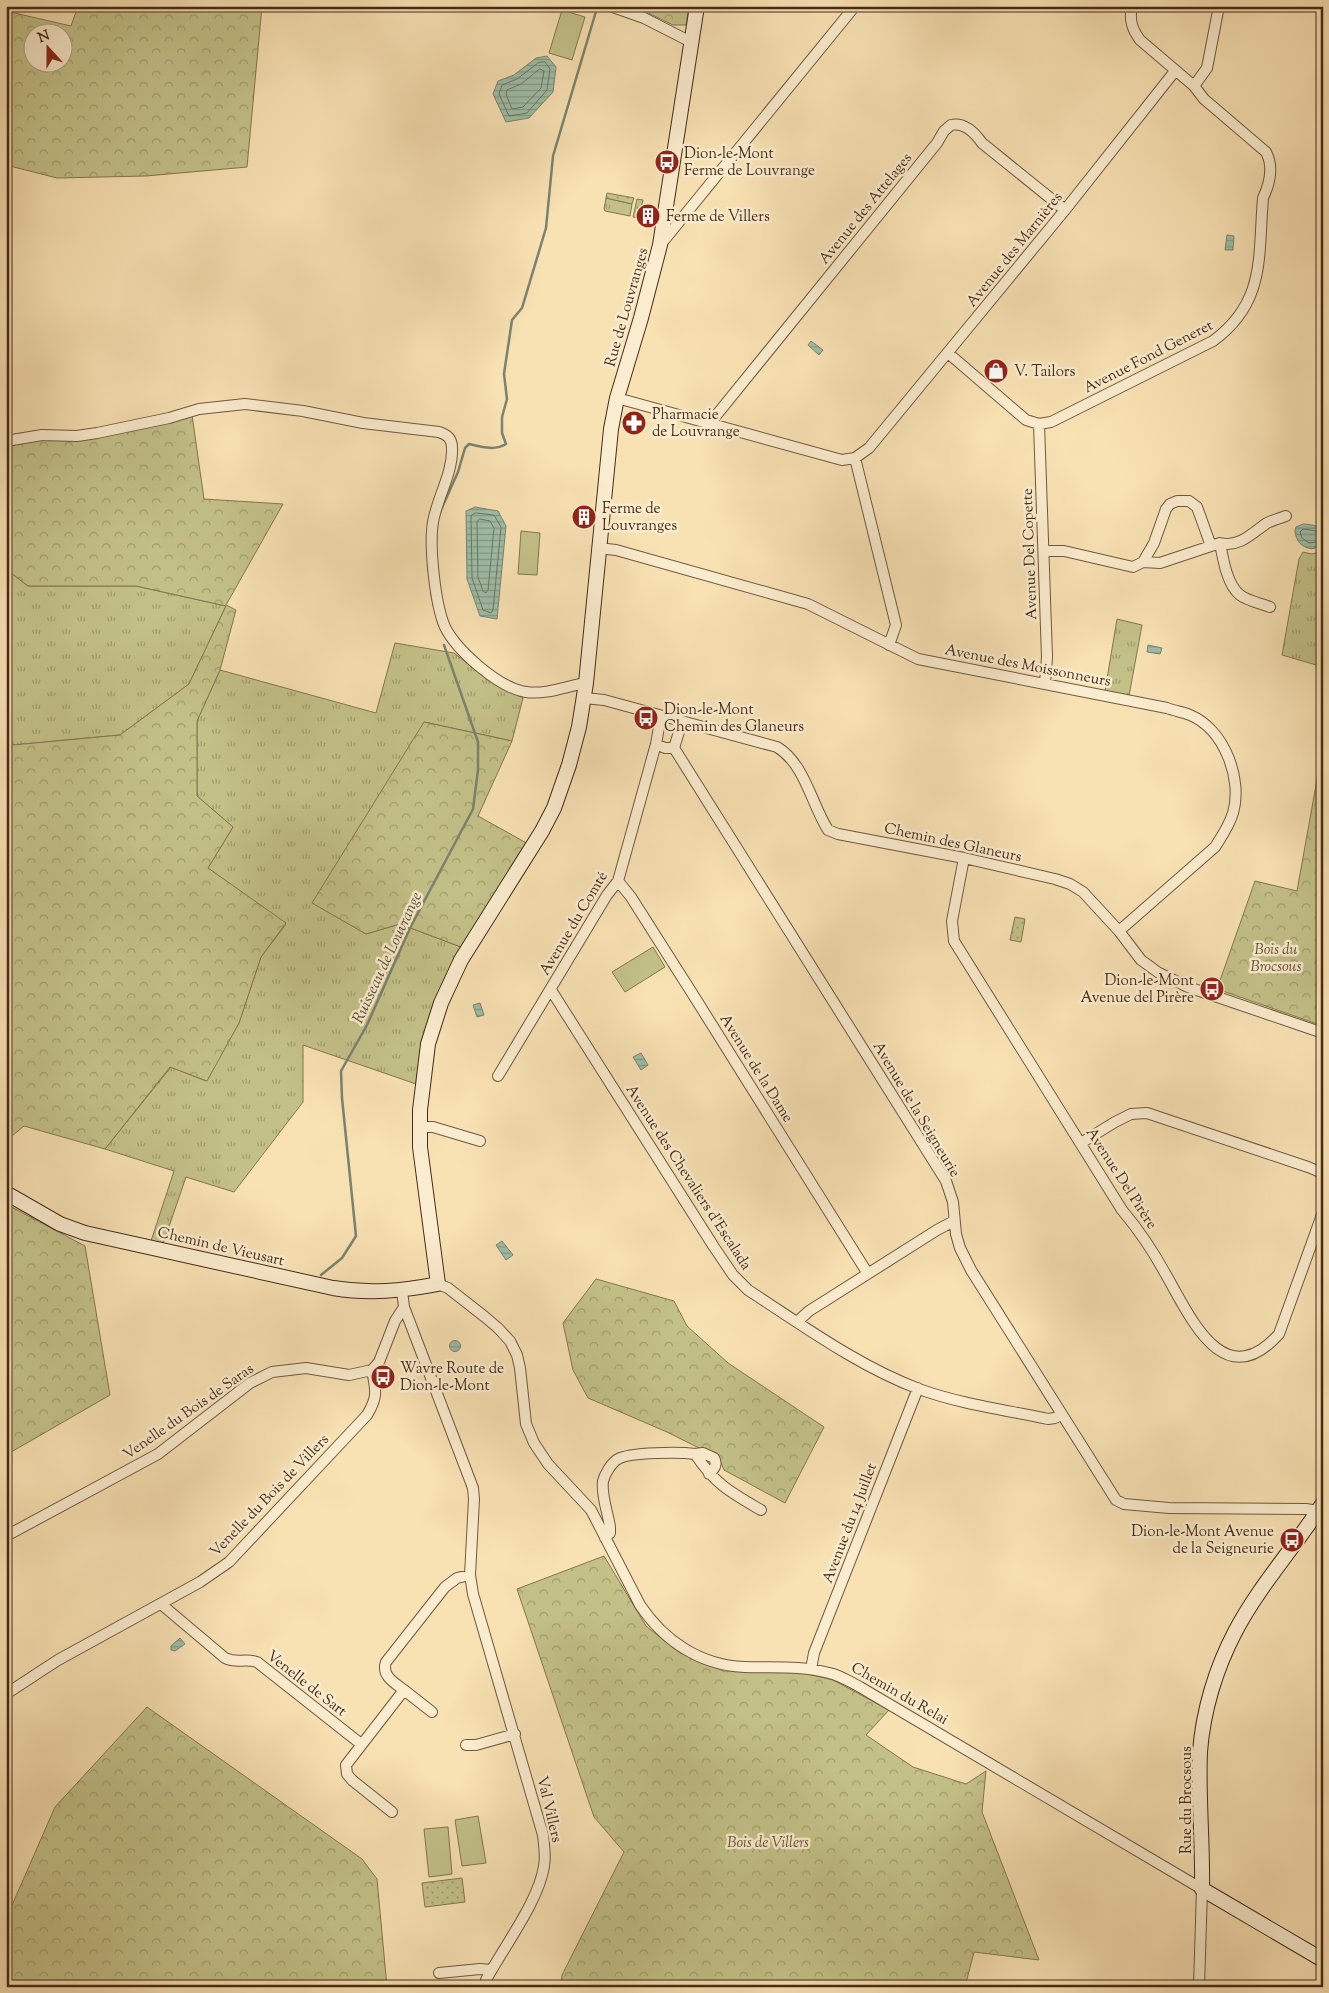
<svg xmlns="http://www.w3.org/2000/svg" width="1329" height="1993" viewBox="0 0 1329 1993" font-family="'Sorts Mill Goudy',serif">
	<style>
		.grass { fill: url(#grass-tufts); stroke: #847650 }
		.forest { fill: url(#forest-crowns); stroke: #847650; fill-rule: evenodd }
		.park { fill: url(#park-dots); stroke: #847650 }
		.pitch { fill: #c3c188; stroke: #847650 }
		.water { fill: url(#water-rules); stroke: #7b836f }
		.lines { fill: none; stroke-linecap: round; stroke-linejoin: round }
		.shore { stroke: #727460; stroke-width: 1 }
		.stream { stroke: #7b836f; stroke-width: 2.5 }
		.street-casing { stroke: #72583f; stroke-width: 12 }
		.secondary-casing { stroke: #462b18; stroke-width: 16 }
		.street { stroke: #faecce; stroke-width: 10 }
		.secondary { stroke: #faecce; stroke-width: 14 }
		.labels { text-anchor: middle; stroke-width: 5; stroke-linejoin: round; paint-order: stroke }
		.poi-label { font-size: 15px; fill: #462b18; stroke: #faecce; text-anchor: start }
		.street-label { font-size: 15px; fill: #462b18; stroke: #faecce }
		.park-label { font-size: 15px; font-style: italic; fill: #655034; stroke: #faecce }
		.water-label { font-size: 16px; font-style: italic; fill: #5c503c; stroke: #faecce }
	</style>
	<defs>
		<pattern id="grass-tufts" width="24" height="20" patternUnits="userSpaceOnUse" patternTransform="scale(1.25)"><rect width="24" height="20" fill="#c3c188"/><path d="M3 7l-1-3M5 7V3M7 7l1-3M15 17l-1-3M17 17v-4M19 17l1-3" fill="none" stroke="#a09d6e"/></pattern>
		<pattern id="forest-crowns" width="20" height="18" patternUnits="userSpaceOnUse" patternTransform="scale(1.25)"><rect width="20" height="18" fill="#c3c188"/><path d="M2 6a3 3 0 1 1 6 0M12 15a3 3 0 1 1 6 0" fill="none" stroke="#a09d6e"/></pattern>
		<pattern id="park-dots" width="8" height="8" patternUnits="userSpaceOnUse" patternTransform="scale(1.25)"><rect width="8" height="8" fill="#c3c188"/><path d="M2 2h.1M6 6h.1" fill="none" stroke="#a09d6e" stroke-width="1.8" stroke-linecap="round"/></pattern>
		<pattern id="water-rules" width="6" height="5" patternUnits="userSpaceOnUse" patternTransform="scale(1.25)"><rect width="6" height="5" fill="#9ebea9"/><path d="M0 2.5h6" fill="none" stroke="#839b89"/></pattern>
	</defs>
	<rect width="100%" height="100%" fill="#f8e1b3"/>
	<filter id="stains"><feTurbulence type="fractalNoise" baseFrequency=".004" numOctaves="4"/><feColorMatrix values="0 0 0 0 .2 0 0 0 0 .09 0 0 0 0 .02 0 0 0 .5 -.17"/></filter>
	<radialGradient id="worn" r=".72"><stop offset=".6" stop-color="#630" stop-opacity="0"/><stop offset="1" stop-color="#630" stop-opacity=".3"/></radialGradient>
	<!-- grass -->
	<path class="grass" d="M606,198L632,204L630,216L605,211L604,209Z
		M1323,551V667L1282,655L1299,559L1303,552L1312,554Z
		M6,569L28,586H136L226,606L189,684L120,735L13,745L6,721Z
		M1117,619L1142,625L1129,696L1105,691Z
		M395,643L454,653L491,682L523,698L512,741L424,722L366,934L400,924L461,947L421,1045L416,1084L303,1045V1102L234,1192L186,1177L163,1244L151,1241L174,1171L105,1149L171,1067L206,1081L239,1023L261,957L286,924L208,868L233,827L197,796V721L220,670L376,713Z"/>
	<!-- forest -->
	<path class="forest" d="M78,6H262L247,167L146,176L57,178L6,165V11L71,26ZM62,32V62H32V32Z
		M634,6H689L686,25H673Z
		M192,415L204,499L283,504L226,605L236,610L220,670L197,721V796L233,827L208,868L286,923L261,957L239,1023L207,1081L170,1067L105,1149L24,1126L6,1141V721L13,745L120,735L189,684L226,606L136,586H28L6,569V444Z
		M424,722L512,741L478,816L530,845L461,947L400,924L366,934L312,903Z
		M1323,746V1026L1217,989L1255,881L1297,891Z
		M6,1204L85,1246L110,1395L6,1455Z
		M596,1279L674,1301L687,1326L728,1363L824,1427L785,1503L724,1470L719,1458L667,1432L588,1398L573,1370L563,1323Z
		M604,1556L646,1626L680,1653L723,1671L799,1672L833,1680L889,1710L866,1735L913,1767L966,1784L986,1771L982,1812L1039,1960L974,1952L965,1987H561L562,1975L624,1852L594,1817L517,1589Z
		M147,1707L362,1859L377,1879L387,1987H6V1919L55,1807Z"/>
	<!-- park -->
	<path class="park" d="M607,193L634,198L632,204L606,198Z
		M637,199L643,200L639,218L633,217Z
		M1015,917L1025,919L1021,942L1010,940Z
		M462,1878L465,1902L425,1907L422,1883Z"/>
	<!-- pitch -->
	<path class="pitch" d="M562,10L585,17L572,60L549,53Z
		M521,531L540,533L537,575L518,574Z
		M653,947L665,967L625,992L612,972Z
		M478,1816L486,1863L462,1866L455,1820Z
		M448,1827L452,1874L429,1877L424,1829Z"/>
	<!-- water -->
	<path class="water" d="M547,56L556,67L553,92L529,118L506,122L493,94L498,81L514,75L536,58Z
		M1227,235L1234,236L1233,250H1225Z
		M811,341L823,350L819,355L808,345Z
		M475,507L498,511L506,526L497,619L480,616L467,579L466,511Z
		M1303,524C1320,525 1325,528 1322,545L1312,549C1301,547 1296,541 1295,531L1296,527Z
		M1148,645L1162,648L1160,654L1147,652Z
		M480,1003L484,1015L477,1017L473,1005Z
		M641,1053L648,1065L641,1070L633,1057Z
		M502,1241L513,1255L506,1260L496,1245Z
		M449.5 1346a5.5 5.5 0 1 1 11 0a5.5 5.5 0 1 1-11 0Z
		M180,1638L185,1644L175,1651L171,1650V1646Z"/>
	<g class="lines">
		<!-- shore -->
		<path class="shore" d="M545,62L550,69L547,90L527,113L509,116L499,94L502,85L517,79L538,63Z
			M540,69L544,71L541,88L523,107L512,109L506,94L507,90L521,84Z
			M476,513L494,515L501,527L493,610L491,613L483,610L472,578L471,516Z
			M480,519L490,521L494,528L488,590L486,593L483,591L478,577L477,522Z
			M1323,533L1311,530L1303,529L1300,532L1302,538L1309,543L1323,541"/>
		<!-- stream -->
		<path class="stream" d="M440,512L458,472L465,448L469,444C482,447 495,451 506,444L502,433V417L507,399L504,374L512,320L522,308L546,228L553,156L597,8
			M428,566L429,572
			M431,593L439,625
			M321,1275L342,1258L356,1236L342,1098L341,1071L367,1025L410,928L473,809L478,770V742L444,645"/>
		<defs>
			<path id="street" d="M610,6L644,18L691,42
				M1194,86L1207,68L1219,6
				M661,244L855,6
				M948,353L1026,420L1039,424L1051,422L1213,341C1266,302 1258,257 1263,198C1270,183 1274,167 1266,152L1204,99L1194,86L1140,40C1132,29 1129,20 1132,6
				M617,398L842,460L855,458L869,448L1065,210L1175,71
				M710,423L937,143L944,131L951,125C965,122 975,133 982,143L1065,210
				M1039,424L1047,657L1045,683
				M6,441L42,435L77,436L97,433L169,418L199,409L245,404L303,411L363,423L439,432C448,435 452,439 452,448C453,473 437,498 433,522C429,546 435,604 445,627C457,651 499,688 526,692C546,695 567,686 586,683
				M855,458L896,625L889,645
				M1220,543C1223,559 1227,585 1240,595C1248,601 1260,603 1270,607
				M598,548L616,550L808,604L918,659L1167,708C1175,711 1183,712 1190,715C1224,729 1243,779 1233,813C1229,826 1222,836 1215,847L1119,931
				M1044,551H1064L1133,567L1143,562L1160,563L1220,543C1239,548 1252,533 1267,523C1273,520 1280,518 1286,516
				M1143,562L1154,543L1166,509L1170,504L1177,501H1189L1197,507L1211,546
				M584,698L604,700L777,747C805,764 811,803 828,830L838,834L964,858L1055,879L1070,884L1083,892L1119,931L1141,960L1159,973L1188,987L1323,1033
				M682,722L674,748L946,1181L953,1202L956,1234L960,1248L971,1270L1116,1500L1124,1504L1169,1508L1306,1509L1318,1511
				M656,744L665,748H674
				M964,858L952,921L954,941L1122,1210C1138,1229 1153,1251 1165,1273C1190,1316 1223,1396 1279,1334L1323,1212
				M618,881L631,897L692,993L868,1274
				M551,990L714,1247L733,1275L748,1290C802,1325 858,1366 919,1389C960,1404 1006,1410 1048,1419L1055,1418L1061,1415
				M498,1076L607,895L618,881L656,744L661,716
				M420,1127H433L480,1141
				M1081,1143L1115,1122L1131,1114L1147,1113L1308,1167L1320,1172L1323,1176
				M438,1284L448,1288L485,1317L498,1328L510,1341L517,1355L520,1368L526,1424L534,1443L548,1464L591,1510L640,1605C664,1641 700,1665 744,1667C772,1668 801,1665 829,1673C840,1675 850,1682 860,1687L1202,1889L1199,1987
				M402,1291L404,1307L473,1488L474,1499L470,1575L473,1594L543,1835C544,1845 546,1856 544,1866C539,1901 503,1948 486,1980L485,1987
				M798,1321L809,1311L937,1230L954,1221
				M372,1370L379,1362L395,1321L404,1307
				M695,1454L703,1453L714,1458C718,1465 714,1469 709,1474
				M6,1536L158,1454L250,1383L272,1372L306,1368L349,1375L372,1370
				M605,1538L610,1533V1527C608,1513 601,1495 603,1481C605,1474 611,1463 618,1459C630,1452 681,1452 695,1454C715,1484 730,1492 761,1510
				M161,1604L225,1658C238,1664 243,1658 257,1662L361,1744
				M811,1669L814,1653L918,1388
				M404,1690L432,1712
				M6,1694L58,1660L200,1582L229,1562L367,1415C378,1397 376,1391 372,1370
				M466,1745H476L515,1734
				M392,1812L352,1780L347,1774L346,1765L404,1690C395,1683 381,1676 386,1662L445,1587L457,1578L470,1575
				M439,1973L480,1969L491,1970"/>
			<path id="secondary" d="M6,1193L60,1224L85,1233L333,1288C369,1294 402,1291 438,1284L420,1147V1110L428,1044L441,1003L461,960L542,831L554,808L569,765L579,727L586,683L611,429L617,398L641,318L660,245L697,6
				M1323,1503C1295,1547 1259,1586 1235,1632C1216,1668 1203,1711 1200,1752C1198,1797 1203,1843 1202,1889L1323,1960"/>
		</defs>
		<!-- street casing -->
		<use href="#street" class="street-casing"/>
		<!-- secondary casing -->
		<use href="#secondary" class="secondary-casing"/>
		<!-- street -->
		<use href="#street" class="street"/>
		<!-- secondary -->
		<use href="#secondary" class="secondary"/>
	</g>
	<!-- icons -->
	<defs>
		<symbol id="bus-disc" viewBox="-11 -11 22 22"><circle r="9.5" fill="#8f2418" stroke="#faecce"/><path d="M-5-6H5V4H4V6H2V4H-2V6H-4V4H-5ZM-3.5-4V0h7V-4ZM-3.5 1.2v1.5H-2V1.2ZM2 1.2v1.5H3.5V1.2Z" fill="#fff"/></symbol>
		<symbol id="building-disc" viewBox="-11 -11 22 22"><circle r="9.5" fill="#8f2418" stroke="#faecce"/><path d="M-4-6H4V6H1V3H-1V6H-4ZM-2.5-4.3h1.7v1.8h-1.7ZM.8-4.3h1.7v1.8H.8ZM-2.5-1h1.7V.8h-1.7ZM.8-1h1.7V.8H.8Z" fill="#fff"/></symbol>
		<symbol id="shop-disc" viewBox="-11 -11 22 22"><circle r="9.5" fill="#8f2418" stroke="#faecce"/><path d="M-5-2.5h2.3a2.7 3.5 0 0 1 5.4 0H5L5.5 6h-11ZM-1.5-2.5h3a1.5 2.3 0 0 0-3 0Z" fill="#fff"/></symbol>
		<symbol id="pharmacy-disc" viewBox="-11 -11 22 22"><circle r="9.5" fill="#8f2418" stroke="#faecce"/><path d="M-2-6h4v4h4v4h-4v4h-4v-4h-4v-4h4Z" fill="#fff"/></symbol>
	</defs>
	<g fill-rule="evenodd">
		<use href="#bus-disc" x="653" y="148" width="28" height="28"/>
		<use href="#building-disc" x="634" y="202" width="28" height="28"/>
		<use href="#shop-disc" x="982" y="357" width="28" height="28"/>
		<use href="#pharmacy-disc" x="620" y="409" width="28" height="28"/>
		<use href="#building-disc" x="570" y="503" width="28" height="28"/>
		<use href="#bus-disc" x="632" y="704" width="28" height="28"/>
		<use href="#bus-disc" x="1198" y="975" width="28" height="28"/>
		<use href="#bus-disc" x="369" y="1363" width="28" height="28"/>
		<use href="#bus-disc" x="1278" y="1526" width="28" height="28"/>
	</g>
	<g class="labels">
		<!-- poi labels -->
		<g class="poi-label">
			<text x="684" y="158">Dion-le-Mont<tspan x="684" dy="17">Ferme de Louvrange</tspan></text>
			<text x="666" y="221">Ferme de Villers</text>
			<text x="1014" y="376">V. Tailors</text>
			<text x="652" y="419">Pharmacie<tspan x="652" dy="17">de Louvrange</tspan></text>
			<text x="602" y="513">Ferme de<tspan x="602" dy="17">Louvranges</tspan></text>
			<text x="664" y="714">Dion-le-Mont<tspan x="664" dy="17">Chemin des Glaneurs</tspan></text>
			<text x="1194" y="985" text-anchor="end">Dion-le-Mont<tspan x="1194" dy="17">Avenue del Pirère</tspan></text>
			<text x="400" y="1373">Wavre Route de<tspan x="400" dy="17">Dion-le-Mont</tspan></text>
			<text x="1274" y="1536" text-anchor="end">Dion-le-Mont Avenue<tspan x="1274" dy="17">de la Seigneurie</tspan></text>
		</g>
		<!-- street labels -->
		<g class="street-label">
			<text transform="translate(865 208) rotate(-51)" y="5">Avenue des Attelages</text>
			<text transform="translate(1014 249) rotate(-51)" y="5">Avenue des Marnières</text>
			<text transform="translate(626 307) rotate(-74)" y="5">Rue de Louvranges</text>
			<text transform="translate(1148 356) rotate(-27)" y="5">Avenue Fond Generet</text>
			<text transform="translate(1029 554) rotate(-92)" y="5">Avenue Del Copette</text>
			<text transform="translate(1028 665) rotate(11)" y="5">Avenue des Moissonneurs</text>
			<text transform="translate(953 842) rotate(12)" y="5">Chemin des Glaneurs</text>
			<text transform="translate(573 923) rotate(-59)" y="5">Avenue du Comté</text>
			<text transform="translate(757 1068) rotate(58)" y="5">Avenue de la Dame</text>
			<text transform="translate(917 1109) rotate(59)" y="5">Avenue de la Seigneurie</text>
			<text transform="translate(689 1177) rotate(57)" y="5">Avenue des Chevaliers d'Escalada</text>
			<text transform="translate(1122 1178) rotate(57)" y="5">Avenue Del Pirère</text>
			<text transform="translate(221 1246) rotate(13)" y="5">Chemin de Vieusart</text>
			<text transform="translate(188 1411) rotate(-35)" y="5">Venelle du Bois de Saras</text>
			<text transform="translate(269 1495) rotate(-46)" y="5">Venelle du Bois de Villers</text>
			<text transform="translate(849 1523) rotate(-69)" y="5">Avenue du 14 Juillet</text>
			<text transform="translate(307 1683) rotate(38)" y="5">Venelle de Sart</text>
			<text transform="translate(900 1693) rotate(30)" y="5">Chemin du Relai</text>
			<text transform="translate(1186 1800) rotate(-90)" y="5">Rue du Brocsous</text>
			<text transform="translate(550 1809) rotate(77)" y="5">Val Villers</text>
		</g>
		<!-- park labels -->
		<g class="park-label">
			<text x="1276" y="954">Bois du<tspan x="1276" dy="17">Brocsous</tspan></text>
			<text x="768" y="1847">Bois de Villers</text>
		</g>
		<!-- water labels -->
		<g class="water-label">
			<text transform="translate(386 957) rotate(-65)" y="6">Ruisseau de Louvrange</text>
		</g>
	</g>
	<!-- margin -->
	<rect width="1329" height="1993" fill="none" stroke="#f8e1b3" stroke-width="25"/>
	<rect x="8" y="8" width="1314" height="1978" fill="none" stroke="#462b18" stroke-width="2.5"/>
	<rect x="12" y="12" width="1304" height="1968" fill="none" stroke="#462b18"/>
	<!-- north arrow -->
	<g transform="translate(48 48) rotate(339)"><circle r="24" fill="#faecce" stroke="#b29f85"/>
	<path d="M0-4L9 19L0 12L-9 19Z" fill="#8f2418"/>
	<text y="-8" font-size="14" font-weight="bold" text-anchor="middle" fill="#462b18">N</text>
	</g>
	<rect width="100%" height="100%" filter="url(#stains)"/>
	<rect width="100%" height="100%" fill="url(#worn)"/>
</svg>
